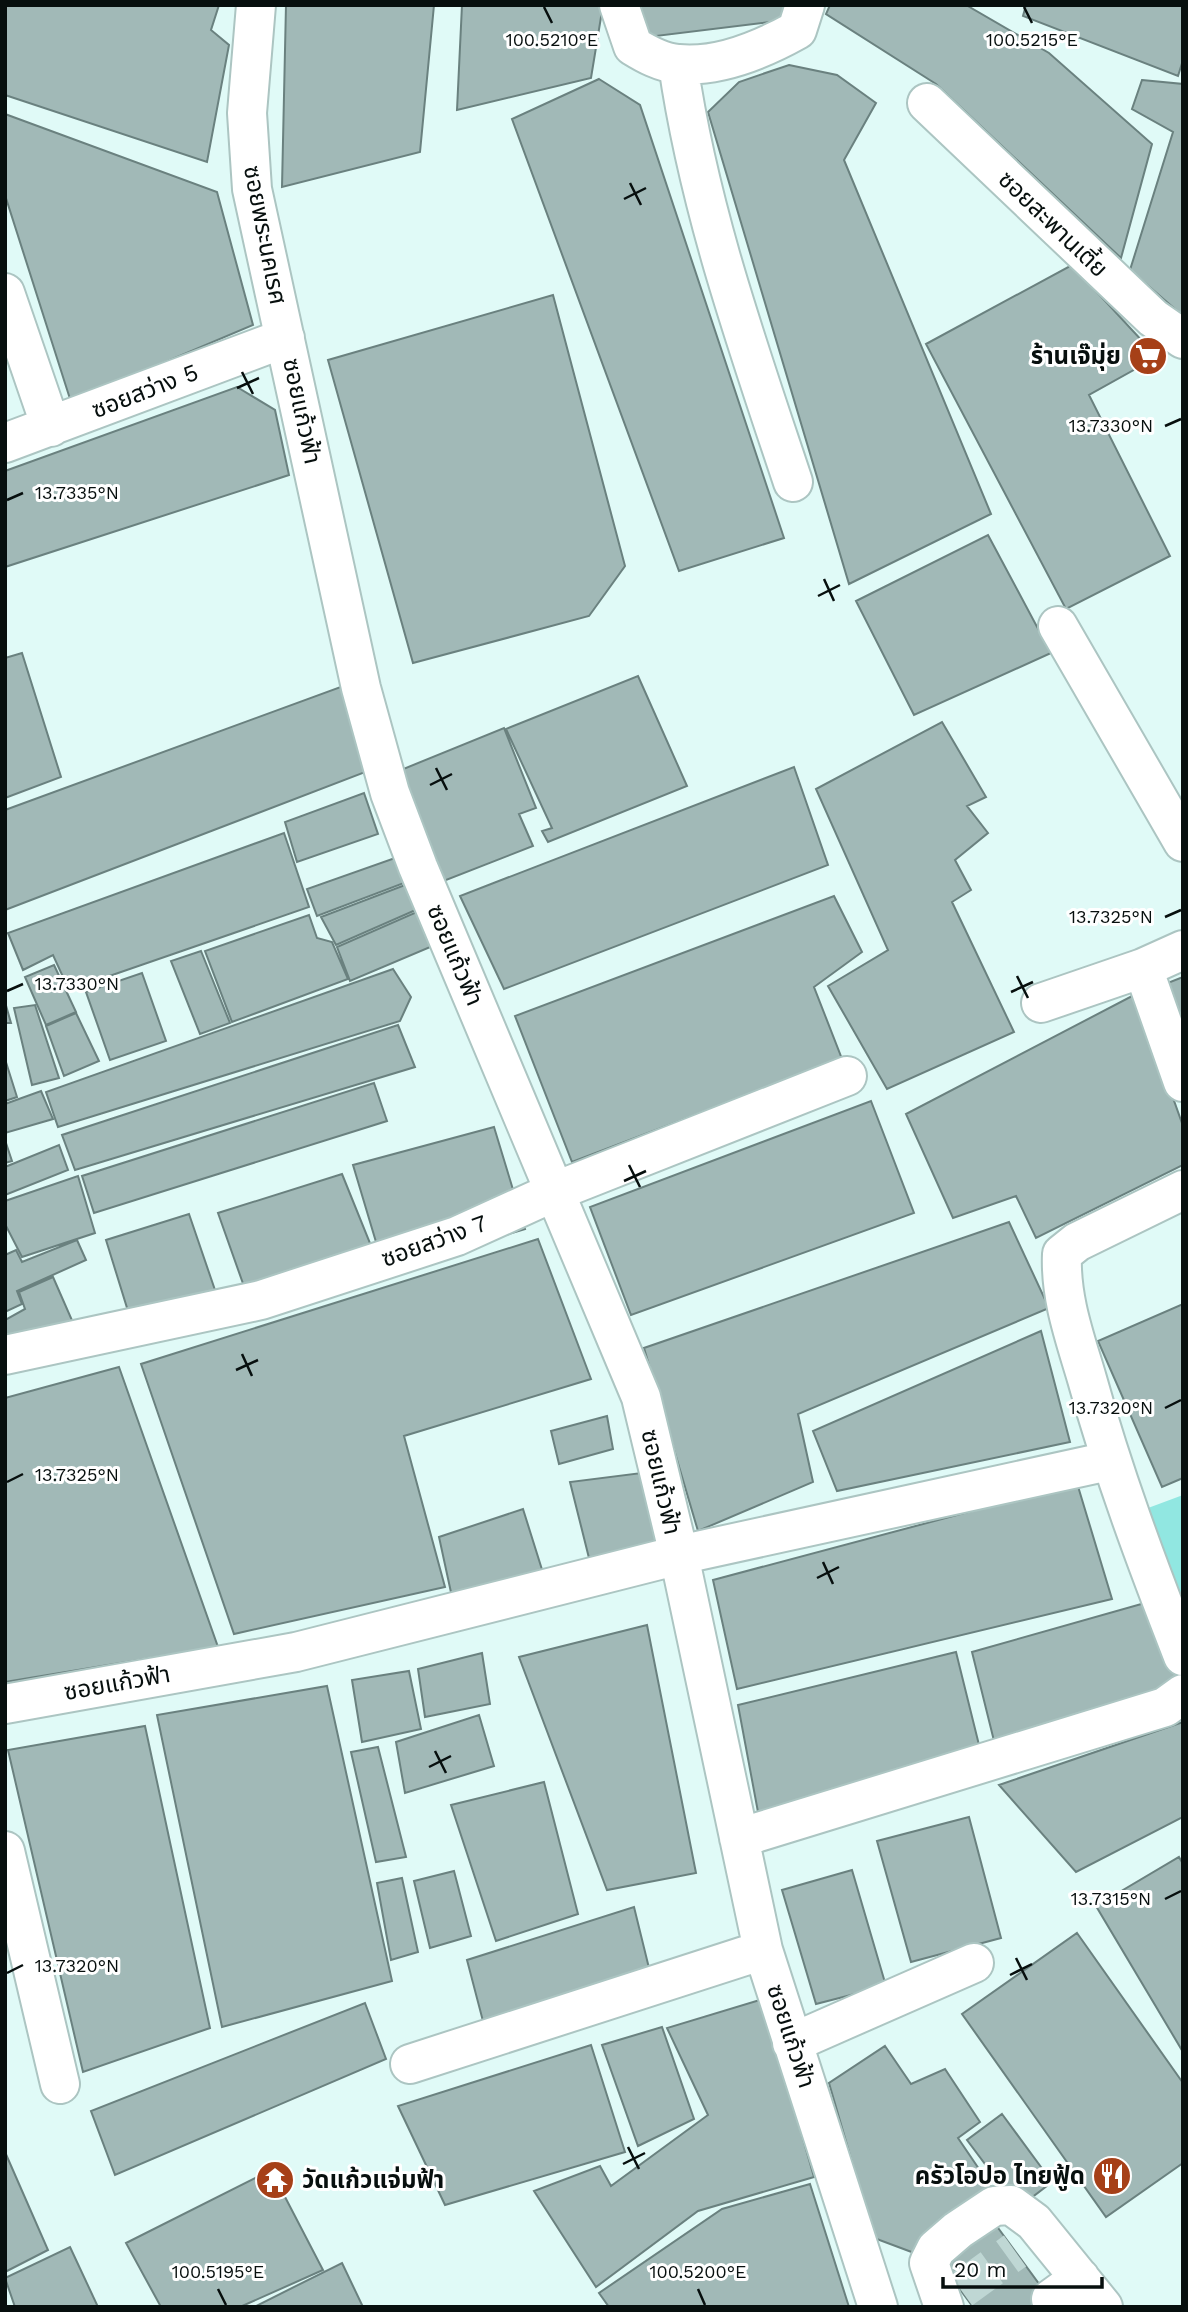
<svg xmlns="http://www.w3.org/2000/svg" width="1188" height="2312" viewBox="0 0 1188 2312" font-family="'Work Sans','Noto Sans Thai',sans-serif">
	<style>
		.green { fill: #91e7e1 }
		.building { fill: #a1b9b7; stroke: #6a817f; stroke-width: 2 }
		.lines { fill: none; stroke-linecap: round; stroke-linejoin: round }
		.minor-tunnel { stroke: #bfd7d4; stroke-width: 38; stroke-dasharray: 38 19; stroke-linecap: butt }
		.minor-casing { stroke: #acc5c2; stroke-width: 42 }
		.minor { stroke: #fff; stroke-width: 38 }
		.ticks { fill: none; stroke: #070f0e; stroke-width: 2.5 }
		.labels { text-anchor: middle; stroke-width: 6; stroke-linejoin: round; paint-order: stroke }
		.street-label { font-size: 24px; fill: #070f0e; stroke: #fff }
		.poi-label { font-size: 24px; font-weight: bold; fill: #070f0e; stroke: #fff; text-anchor: end }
		.ticks-label { font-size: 18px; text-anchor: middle; fill: #070f0e; stroke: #fff; stroke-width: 6; stroke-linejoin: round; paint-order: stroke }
	</style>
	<rect width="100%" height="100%" fill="#e0faf7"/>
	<!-- green -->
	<path class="green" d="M1183,1495V1615L1140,1511Z"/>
	<!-- building -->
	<path class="building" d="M5,5H219L211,30L229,45L207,162L5,95Z
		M286,5H434L420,152L282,187Z
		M462,5H603L591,78L457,110Z
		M639,5H790L786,20L648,37Z
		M830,5H966L1049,53L1152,144L1121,258L936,84L826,14Z
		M1026,5H1183V60L1178,76L1023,16Z
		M789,65L837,75L876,103L844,160L991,514L849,584L708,112L739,82Z
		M599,79L640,105L784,538L679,571L512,119Z
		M1142,80L1183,84V316L1130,270L1173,132L1132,109Z
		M5,114L217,192L253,325L71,402L5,195Z
		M1072,265L1157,357L1089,395L1170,556L1066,609L926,344Z
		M553,295L625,566L589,616L413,663L328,360Z
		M237,387L275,410L289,475L5,567V471Z
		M988,535L1051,653L914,715L856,601Z
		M22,653L61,777L5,798V658Z
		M638,676L687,786L548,842L542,831L552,828L506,729Z
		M346,685L368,771L5,910V810Z
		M942,722L986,797L967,806L988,833L955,860L971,890L952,902L1014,1032L887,1089L828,986L888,950L816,789Z
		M504,728L536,808L519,814L533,846L441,882L396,772Z
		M794,767L828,865L504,989L460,896Z
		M364,793L378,834L297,862L285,822Z
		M284,833L309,907L69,990L53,955L23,970L8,933Z
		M395,858L404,883L317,916L307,889Z
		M405,885L418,909L336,945L321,917Z
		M834,896L862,952L814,987L842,1059L572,1162L515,1016Z
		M419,911L435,945L350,981L337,947Z
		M309,915L317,938L332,942L348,979L232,1022L205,951Z
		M201,951L230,1023L200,1034L171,961Z
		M54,965L76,1012L46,1025L25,977Z
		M393,969L411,997L400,1021L58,1127L46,1092Z
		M142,973L166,1041L110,1060L86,992Z
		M1183,977V1032L1165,984Z
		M1136,994L1183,1126V1165L1036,1238L1016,1196L953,1218L906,1114Z
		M5,1002L11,1023H5Z
		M35,1005L59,1078L32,1085L14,1008Z
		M76,1013L99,1061L64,1076L46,1026Z
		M398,1025L415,1067L75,1170L62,1135Z
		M5,1059L17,1097L5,1101Z
		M374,1083L387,1121L94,1213L82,1176Z
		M41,1091L53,1119L5,1133V1104Z
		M871,1101L914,1213L631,1315L590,1207Z
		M494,1127L525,1229L385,1272L353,1165Z
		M5,1140L12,1161L5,1163Z
		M59,1145L68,1170L5,1195V1167Z
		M342,1174L374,1253L246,1292L218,1213Z
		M78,1176L95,1233L22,1257L5,1224V1201Z
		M189,1214L216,1293L128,1311L106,1240Z
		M1009,1222L1049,1308L798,1414L813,1482L698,1531L644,1348Z
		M538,1239L591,1379L404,1436L445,1587L234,1634L141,1364Z
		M77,1240L86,1260L17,1291L22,1304L5,1312V1255L16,1250L22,1262Z
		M53,1277L78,1334L5,1337V1320L25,1309L19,1292Z
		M1183,1304V1478L1162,1487L1098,1341Z
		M1041,1331L1070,1442L837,1491L813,1431Z
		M119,1367L218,1647L5,1682V1398Z
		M607,1416L613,1449L559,1464L551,1431Z
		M673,1469L690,1540L590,1562L570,1482Z
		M1077,1483L1112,1599L737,1689L713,1580Z
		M523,1509L544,1576L452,1597L439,1537Z
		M1159,1599L1183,1667V1680L996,1749L972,1652Z
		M647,1625L696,1873L607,1890L519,1657Z
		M956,1652L981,1753L758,1812L738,1705Z
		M482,1653L490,1704L425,1717L418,1669Z
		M409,1671L421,1729L362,1742L352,1680Z
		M327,1686L392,1981L222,2027L157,1715Z
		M479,1715L494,1766L405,1793L396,1742Z
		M1183,1722V1817L1076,1872L999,1785Z
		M145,1726L210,2028L83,2072L8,1750Z
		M378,1747L406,1857L376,1862L351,1752Z
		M544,1782L578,1914L496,1941L451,1805Z
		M969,1817L1001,1938L911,1962L877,1841Z
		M1179,1857L1183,1864V2052L1096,1906Z
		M852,1870L886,1986L816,2004L782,1890Z
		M454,1871L471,1936L430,1948L414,1881Z
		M402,1878L418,1952L391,1960L377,1883Z
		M634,1907L649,1968L484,2025L467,1960Z
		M1077,1933L1183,2083V2163L1106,2217L962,2014Z
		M763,1999L814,2177L698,2211L596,2287L534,2191L600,2166L611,2186L708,2115L667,2028Z
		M365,2003L386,2059L115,2175L91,2111Z
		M662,2027L694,2119L638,2146L602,2045Z
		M591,2045L625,2152L445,2205L398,2106Z
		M885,2046L911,2084L945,2069L980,2122L958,2138L996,2194L917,2254L874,2238L829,2083Z
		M1002,2114L1052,2182L1018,2208L967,2140Z
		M5,2152L48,2250L5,2272Z
		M271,2170L323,2270L240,2307H161L126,2243Z
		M810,2184L849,2307H609L599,2293L722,2209Z
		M993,2221L1056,2307H973L939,2261Z
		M70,2247L98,2307H15L5,2278Z
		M342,2263L363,2307H254Z"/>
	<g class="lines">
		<!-- minor-tunnel -->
		<path class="minor-tunnel" d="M961,2290L1015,2251"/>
		<defs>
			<path id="minor" d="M256,5L247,113L252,189L361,688L390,793L418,867L641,1397L679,1555L763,1950L878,2307
				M619,5L633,46C646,54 662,63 678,64C718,68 763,49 797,30L805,5
				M678,64C699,209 747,344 793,482
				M927,103L1153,318L1183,339
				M5,293L51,427
				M5,443L285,338
				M1058,626L1183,842
				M1143,968L1183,1082
				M1041,1003L1143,968L1183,950
				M1183,1190L1077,1242L1062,1254C1060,1298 1075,1338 1087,1379C1113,1473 1147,1564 1183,1656
				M5,1355L261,1300L457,1236L556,1191L847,1076
				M5,1704L296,1652L679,1555L1109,1461
				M739,1838L1165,1707L1183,1694
				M5,1851L60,2084
				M792,2043L974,1963
				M410,2064L763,1950
				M1051,2299L1080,2278
				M944,2307L929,2263L936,2249L958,2230L994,2206L1011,2205L1034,2222L1103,2307"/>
		</defs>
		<!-- minor casing -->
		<use href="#minor" class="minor-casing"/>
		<!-- minor -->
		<use href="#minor" class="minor"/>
	</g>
	<!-- ticks -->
	<path class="ticks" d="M544,7L552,23M1024,7L1032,23M630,183L641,205M624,199L646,188M242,372L253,394M237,388L259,378M1165,426L1181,419M7,500L23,493M824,579L834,601M818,596L840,585M436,768L447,790M430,785L452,774M1165,917L1181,910M1017,976L1028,998M7,991L23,984M1011,992L1033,982M629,1165L640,1187M624,1181L646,1171M242,1354L252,1376M236,1370L258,1360M1165,1408L1181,1400M7,1482L23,1474M823,1562L833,1584M817,1578L839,1567M435,1751L446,1773M429,1767L451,1756M1165,1899L1181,1891M1016,1958L1027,1980M7,1973L23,1965M1010,1975L1032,1964M628,2147L639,2169M623,2164L645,2153M218,2289L226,2305M698,2289L705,2305"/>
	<!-- icons -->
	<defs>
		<symbol id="supermarket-disc" viewBox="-11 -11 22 22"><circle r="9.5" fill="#a64018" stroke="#fff"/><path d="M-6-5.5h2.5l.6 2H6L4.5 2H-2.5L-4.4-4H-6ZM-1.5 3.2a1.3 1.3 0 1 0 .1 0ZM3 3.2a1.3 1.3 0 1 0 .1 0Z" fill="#fff"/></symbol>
		<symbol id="restaurant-disc" viewBox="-11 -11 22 22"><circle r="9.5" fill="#a64018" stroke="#fff"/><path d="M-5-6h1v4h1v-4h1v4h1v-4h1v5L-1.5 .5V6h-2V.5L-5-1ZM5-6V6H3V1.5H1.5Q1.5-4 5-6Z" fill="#fff"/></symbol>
		<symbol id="temple-disc" viewBox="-11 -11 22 22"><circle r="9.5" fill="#a64018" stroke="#fff"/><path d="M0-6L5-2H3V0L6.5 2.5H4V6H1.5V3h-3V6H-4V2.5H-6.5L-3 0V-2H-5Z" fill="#fff"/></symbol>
	</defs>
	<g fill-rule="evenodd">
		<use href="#supermarket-disc" x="1126" y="334" width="44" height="44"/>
		<use href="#restaurant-disc" x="1090" y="2154" width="44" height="44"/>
		<use href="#temple-disc" x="253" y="2158" width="44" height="44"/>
	</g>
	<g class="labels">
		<!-- street labels -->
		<g class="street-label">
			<text transform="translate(1053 224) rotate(44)" y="8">ซอยสะพานเตี้ย</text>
			<text transform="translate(265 235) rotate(79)" y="8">ซอยพระนคเรศ</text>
			<text transform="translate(145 391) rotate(-21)" y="8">ซอยสว่าง 5</text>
			<text transform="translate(302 411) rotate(78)" y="8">ซอยแก้วฟ้า</text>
			<text transform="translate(455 955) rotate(67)" y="8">ซอยแก้วฟ้า</text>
			<text transform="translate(434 1241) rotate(-20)" y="8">ซอยสว่าง 7</text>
			<text transform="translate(661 1482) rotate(77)" y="8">ซอยแก้วฟ้า</text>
			<text transform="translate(117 1683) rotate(-10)" y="8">ซอยแก้วฟ้า</text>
			<text transform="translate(791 2036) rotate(72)" y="8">ซอยแก้วฟ้า</text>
		</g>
		<!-- poi labels -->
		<g class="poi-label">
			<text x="1121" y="364">ร้านเจ๊มุ่ย</text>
			<text x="1085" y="2184">ครัวโอปอ ไทยฟู้ด</text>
			<text x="302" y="2188" text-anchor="start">วัดแก้วแจ่มฟ้า</text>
		</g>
	</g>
	<g class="ticks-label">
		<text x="552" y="46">100.5210°E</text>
		<text x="1032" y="46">100.5215°E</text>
		<text x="1111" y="432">13.7330°N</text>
		<text x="77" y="499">13.7335°N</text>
		<text x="1111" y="923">13.7325°N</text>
		<text x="77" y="990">13.7330°N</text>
		<text x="1111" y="1414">13.7320°N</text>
		<text x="77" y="1481">13.7325°N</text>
		<text x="1111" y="1905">13.7315°N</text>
		<text x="77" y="1972">13.7320°N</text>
		<text x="218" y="2278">100.5195°E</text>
		<text x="698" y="2278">100.5200°E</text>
	</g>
	<!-- border -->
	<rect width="1188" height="2312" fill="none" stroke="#070f0e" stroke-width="14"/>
	<!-- scale -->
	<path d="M943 2277v10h159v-10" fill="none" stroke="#070f0e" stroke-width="3.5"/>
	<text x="954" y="2277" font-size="21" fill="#070f0e" stroke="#ffffff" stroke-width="5" paint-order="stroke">20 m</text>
</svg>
